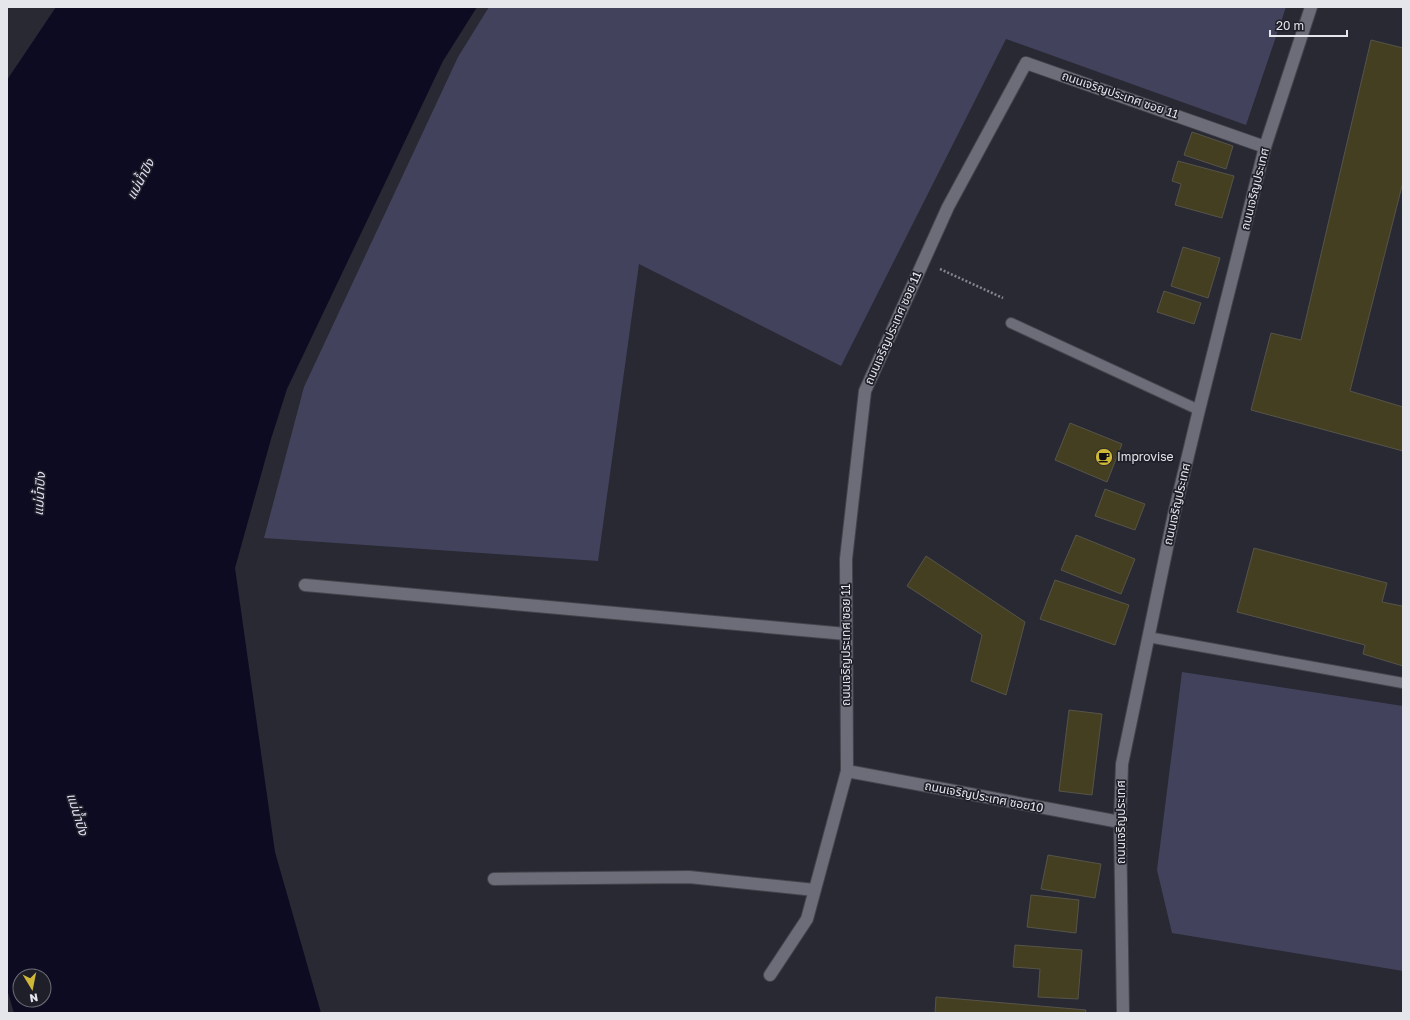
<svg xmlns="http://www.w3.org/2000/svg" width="1410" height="1020" viewBox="0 0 1410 1020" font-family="'Golos Text','Noto Sans Thai',sans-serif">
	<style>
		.green { fill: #42425c }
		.water { fill: #0d0b21; fill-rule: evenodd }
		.building { fill: #453f22; stroke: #565449 }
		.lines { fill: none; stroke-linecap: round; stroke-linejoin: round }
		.lane-casing { stroke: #44444c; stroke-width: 12 }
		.street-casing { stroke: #44444c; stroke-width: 14 }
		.secondary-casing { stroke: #44444c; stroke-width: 14 }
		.path { stroke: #85868e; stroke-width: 2.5; stroke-dasharray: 2 2; stroke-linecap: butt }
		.lane { stroke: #6d6d79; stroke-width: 10 }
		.street { stroke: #6d6d79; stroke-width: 12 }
		.secondary { stroke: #6d6d79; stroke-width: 12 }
		.labels { text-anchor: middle; stroke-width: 3.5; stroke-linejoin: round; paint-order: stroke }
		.street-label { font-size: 12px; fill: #e5e5ec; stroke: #1f1f29 }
		.poi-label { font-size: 12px; fill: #e5e5ec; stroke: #1f1f29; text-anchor: start }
		.water-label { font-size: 13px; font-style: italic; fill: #dfe0f6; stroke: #1f1f29 }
	</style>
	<rect width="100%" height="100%" fill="#282933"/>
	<!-- green -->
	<path class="green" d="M489,7H1286L1246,125L1006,39L841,366L639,264L598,561L264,538L304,387L458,57Z
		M1182,672L1403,706V971L1172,933L1157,870Z"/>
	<!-- water -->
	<path class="water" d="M56,7H477L443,61L287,389L271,439L235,568L275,852L321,1013H14L7,989V80ZM20,976H44V1000H20Z"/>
	<!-- building -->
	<path class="building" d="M1371,40L1403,48V182L1350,391L1403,407V451L1251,410L1271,333L1301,340Z
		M1192,132L1233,146L1226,169L1184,155Z
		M1178,161L1234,176L1222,218L1175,205L1181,184L1172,181Z
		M1183,247L1220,258L1208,298L1171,286Z
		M1164,291L1201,303L1194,324L1157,312Z
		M1070,423L1122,444L1107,482L1055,460Z
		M1105,489L1145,504L1135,530L1095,516Z
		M1076,535L1135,559L1121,594L1061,570Z
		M1254,548L1387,583L1382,602L1402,606L1403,604V666L1363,654L1365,645L1237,612Z
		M926,556L1025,622L1006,695L971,681L982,635L907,586Z
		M1055,580L1129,605L1115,645L1040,619Z
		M1069,710L1102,714L1092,795L1059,791Z
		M1048,855L1101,864L1095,898L1041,889Z
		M1031,895L1079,900L1076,933L1027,927Z
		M1015,945L1082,950L1078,999L1038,997L1040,969L1013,967Z
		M936,997L1086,1010L1085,1013H935Z"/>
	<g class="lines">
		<defs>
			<path id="lane" d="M1011,323L1199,410
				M1148,637L1403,683"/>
			<path id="street" d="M305,585L846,634
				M847,771L1120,822
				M494,879L689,877L815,890
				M770,975L807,919L847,771L846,559L865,391L948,207L1026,63L1265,147"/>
			<path id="secondary" d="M1123,1013L1120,822L1122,764L1174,514L1199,410L1265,147L1311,7"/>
		</defs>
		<!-- lane casing -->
		<use href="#lane" class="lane-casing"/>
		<!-- street casing -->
		<use href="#street" class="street-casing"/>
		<!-- secondary casing -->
		<use href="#secondary" class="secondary-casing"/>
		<!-- path -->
		<path class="path" d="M940,269L1003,298"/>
		<!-- lane -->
		<use href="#lane" class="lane"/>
		<!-- street -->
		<use href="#street" class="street"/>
		<!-- secondary -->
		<use href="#secondary" class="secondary"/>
	</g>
	<!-- icons -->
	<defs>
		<symbol id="cafe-disc" viewBox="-11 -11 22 22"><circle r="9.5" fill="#cfb837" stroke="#1f1f29"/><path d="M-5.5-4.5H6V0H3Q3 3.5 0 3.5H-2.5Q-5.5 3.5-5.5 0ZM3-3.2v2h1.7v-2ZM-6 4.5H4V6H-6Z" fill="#111"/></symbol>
	</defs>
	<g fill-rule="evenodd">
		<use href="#cafe-disc" x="1094" y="447" width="20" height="20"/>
	</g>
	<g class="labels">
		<!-- street labels -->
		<g class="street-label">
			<text transform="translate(1120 95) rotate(19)" y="4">ถนนเจริญประเทศ ซอย 11</text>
			<text transform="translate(1255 189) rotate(-76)" y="4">ถนนเจริญประเทศ</text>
			<text transform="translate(893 328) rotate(-66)" y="4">ถนนเจริญประเทศ ซอย 11</text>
			<text transform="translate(1177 504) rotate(-77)" y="4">ถนนเจริญประเทศ</text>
			<text transform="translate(846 645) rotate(-90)" y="4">ถนนเจริญประเทศ ซอย 11</text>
			<text transform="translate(984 797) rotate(11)" y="4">ถนนเจริญประเทศ ซอย10</text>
			<text transform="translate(1121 822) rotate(-90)" y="4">ถนนเจริญประเทศ</text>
		</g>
		<!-- poi labels -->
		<g class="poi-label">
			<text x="1117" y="461">Improvise</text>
		</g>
		<!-- water labels -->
		<g class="water-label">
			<text transform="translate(140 179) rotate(-62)" y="5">แม่น้ำปิง</text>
			<text transform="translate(39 494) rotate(-87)" y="5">แม่น้ำปิง</text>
			<text transform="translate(78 814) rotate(73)" y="5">แม่น้ำปิง</text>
		</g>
	</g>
	<!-- border -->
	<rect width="1410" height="1020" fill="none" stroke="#e5e5ec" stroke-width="16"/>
	<!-- north arrow -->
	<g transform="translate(32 988) rotate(170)"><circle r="19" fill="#1f1f29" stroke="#6e6e77"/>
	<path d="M0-3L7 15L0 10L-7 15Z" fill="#cfb837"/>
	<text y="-6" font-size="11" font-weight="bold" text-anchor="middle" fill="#e5e5ec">N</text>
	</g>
	<!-- scale -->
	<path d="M1270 30v6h77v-6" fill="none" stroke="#e5e5ec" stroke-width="2"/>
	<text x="1276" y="30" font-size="12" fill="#e5e5ec" stroke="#1f1f29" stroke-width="3" paint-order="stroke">20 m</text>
</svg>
